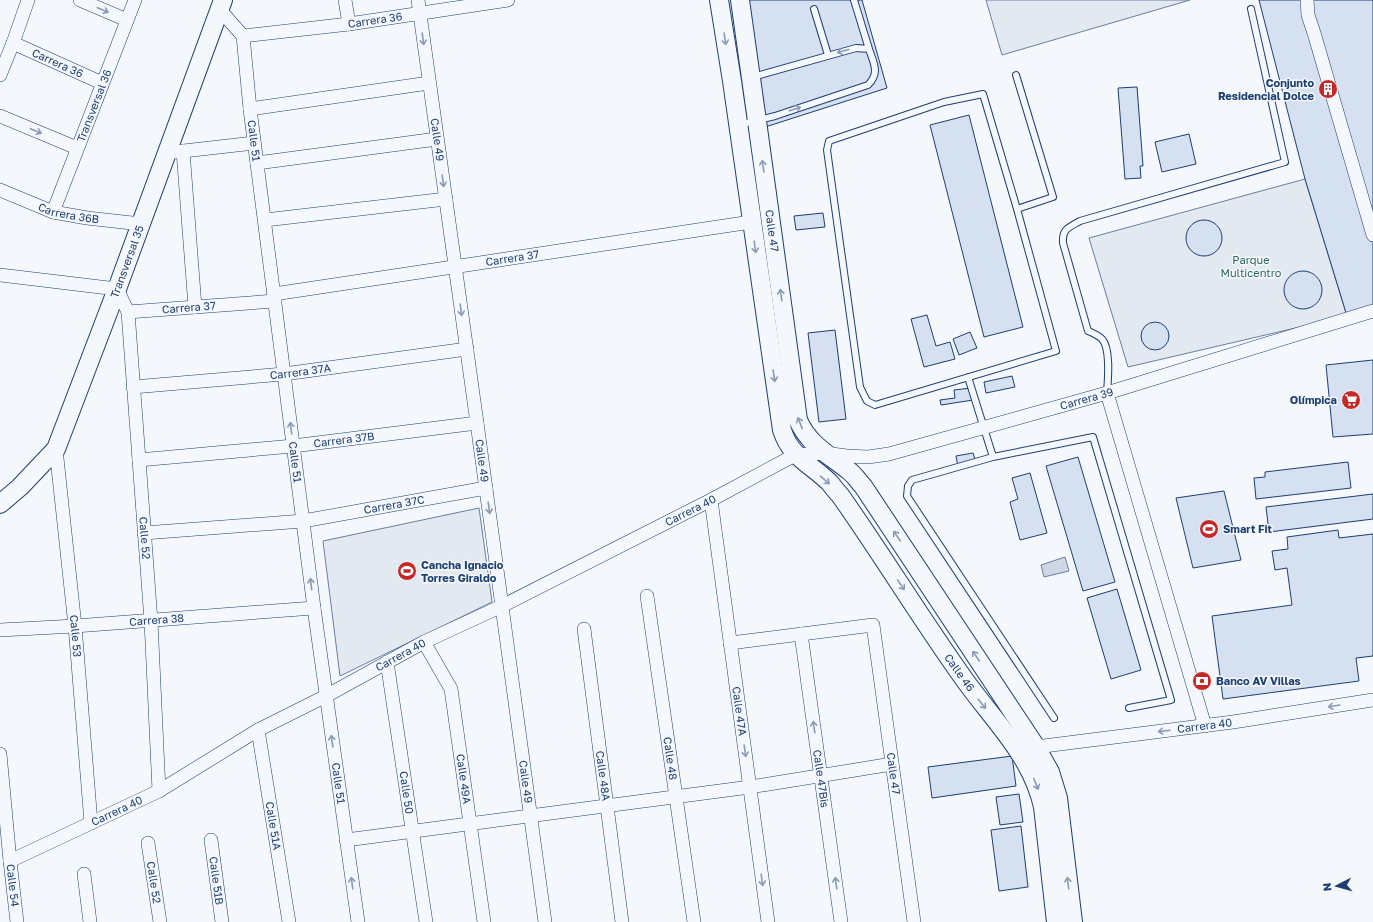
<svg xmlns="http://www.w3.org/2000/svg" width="1373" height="922" viewBox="0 0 1373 922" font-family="'Golos Text',sans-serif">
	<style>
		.green { fill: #e3e9f0; stroke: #687fa3 }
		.water { fill: #cfd7e4; stroke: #687fa3 }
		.building { fill: #d5e0f0; stroke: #1d3f73 }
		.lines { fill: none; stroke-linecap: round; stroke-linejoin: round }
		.lane-casing { stroke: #1d3f73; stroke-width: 8 }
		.street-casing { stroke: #1d3f73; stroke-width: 14 }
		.secondary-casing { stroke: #1d3f73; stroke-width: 20 }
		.lane { stroke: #f4f7fb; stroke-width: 6 }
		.street { stroke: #f4f7fb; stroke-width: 13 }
		.secondary { stroke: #f4f7fb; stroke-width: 18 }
		.oneway { stroke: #889bb7 }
		.labels { text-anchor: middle; stroke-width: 3; stroke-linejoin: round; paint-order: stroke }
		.street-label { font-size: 11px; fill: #1d3f73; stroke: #f4f7fb }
		.poi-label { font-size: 11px; font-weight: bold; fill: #1d3f73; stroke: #f4f7fb; text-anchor: start }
		.park-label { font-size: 11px; fill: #2c6c60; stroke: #f4f7fb }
	</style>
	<rect width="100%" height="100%" fill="#f4f7fb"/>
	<!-- green -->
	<path class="green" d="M986,0H1190L1002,55Z
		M1305,179L1347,316L1128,367L1089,238Z
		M479,508L492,602L340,676L323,541Z"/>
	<!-- water -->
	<path class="water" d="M1065,557L1069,571L1044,577L1041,565Z"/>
	<!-- building -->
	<path class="building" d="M745,0H862L887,88L762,128Z
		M1259,0H1373V306L1347,316L1305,179Z
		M1137,87L1143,166H1140L1141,178L1125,179L1118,88Z
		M969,115L1023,327L984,337L930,125Z
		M1189,134L1196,164L1162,172L1155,142Z
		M823,213L825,227L796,230L794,216Z
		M1186 238a18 18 0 1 1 36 0a18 18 0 1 1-36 0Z
		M1284 290a19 19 0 1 1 38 0a19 19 0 1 1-38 0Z
		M927,315L936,346L950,342L955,359L924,367L911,319Z
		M1141 336a14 14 0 1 1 28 0a14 14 0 1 1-28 0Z
		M835,330L846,419L819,422L808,333Z
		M970,332L977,348L959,355L953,339Z
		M1373,360V434L1333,437L1326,365Z
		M1012,376L1015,387L986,393L984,382Z
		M971,388L973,400L941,405L940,400L955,398L954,390Z
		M973,453L976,462L958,467L956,456Z
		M1078,457L1115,582L1083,591L1046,466Z
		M1348,462L1351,488L1256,499L1254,478L1265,477V472Z
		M1030,473L1047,533L1020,540L1010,502L1018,499L1012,478Z
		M1224,491L1241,560L1193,568L1176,498Z
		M1373,494V519L1269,532L1266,507Z
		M1338,530L1339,538L1373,534V656L1356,658L1359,681L1223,699L1212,616L1292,605L1287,568L1275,570L1272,551L1288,549L1287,537Z
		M1117,589L1141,670L1111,679L1087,598Z
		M1012,756L1016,786L932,798L928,767Z
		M1019,794L1023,822L1000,825L996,797Z
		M1021,826L1028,887L999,891L991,830Z"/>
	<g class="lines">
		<defs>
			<path id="lane" d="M854,0L869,49
				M814,9L828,55
				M1016,75L1053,197L1017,209
				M983,94L1017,209L1056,351L875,405L867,401L860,387L827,150L829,141L944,102Z
				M739,125L775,116L868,85C880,73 874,64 869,49L856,48L753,77
				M968,377L993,457
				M1107,393C1108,379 1111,349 1102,339C1098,335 1093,333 1088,331L1063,243C1062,229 1068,228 1080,221L1285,162L1251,9
				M1054,718L907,496L908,486L912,480L993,457L1093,437L1171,700L1129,708"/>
			<g id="street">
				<path d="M80,0L127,20"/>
				<path d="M345,0L349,24"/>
				<path id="s1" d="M418,0L477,423L545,922"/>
				<path d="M1307,0L1308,15L1314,33L1373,235"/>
				<path id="s2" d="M220,10L243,36L250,109L314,608L358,922"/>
				<path id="s3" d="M243,36L349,24L508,0"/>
				<path id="s4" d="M13,43L102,83"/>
				<path d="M0,75L13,43L28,0"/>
				<path d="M250,109L429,83"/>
				<path d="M0,116L77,148"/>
				<path d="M183,151L195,307"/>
				<path d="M175,152L254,143"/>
				<path d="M257,163L437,139"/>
				<path id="s5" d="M0,190L53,212L87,218L141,224"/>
				<path id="s6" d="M53,212L135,0"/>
				<path d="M265,220L446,199"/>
				<path id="s7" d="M0,275L117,289L128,312L151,621L159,791"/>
				<path id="s8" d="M274,294L751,222"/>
				<path id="s9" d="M128,312L275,301"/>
				<path id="s10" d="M133,387L284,374L467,349"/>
				<path d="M1107,393L1205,726"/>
				<path id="s11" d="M56,449L75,626L91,823"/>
				<path id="s12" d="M139,460L293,446L477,423"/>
				<path id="s13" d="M711,500L768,922"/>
				<path id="s14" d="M144,533L303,521L486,488"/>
				<path id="s15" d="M647,596L694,922"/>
				<path id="s16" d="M584,629L622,922"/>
				<path id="s17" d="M0,630L75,626L314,608"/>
				<path id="s18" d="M801,634L841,922"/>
				<path id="s19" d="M424,642L451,689L484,922"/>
				<path id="s20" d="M730,643L873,625L914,922"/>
				<path id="s21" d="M387,662L426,922"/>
				<path id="s22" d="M258,730L289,922"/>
				<path id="s23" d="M1036,747L1233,722L1373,700"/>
				<path id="s24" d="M0,754L10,861L17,922"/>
				<path id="s25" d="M211,840L222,922"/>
				<path d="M346,840L750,787L892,764"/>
				<path id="s26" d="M148,843L160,922"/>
				<path id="s27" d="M10,861L159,791L258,730L326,696L424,642L502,606L711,500L795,455L824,453L847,456L868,457L889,454L1107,393L1373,311"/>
				<path d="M84,874L90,922"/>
			</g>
			<g id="secondary">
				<path id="s28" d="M719,0L732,81L782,430C791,458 811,464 830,483C833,487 836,491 840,495C883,556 921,619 964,679C993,720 1032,756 1043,807L1056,922"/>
				<path id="s29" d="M740,0L757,121L798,420C809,445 828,454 848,470C854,474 858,481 863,486L1036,747L1050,772L1058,798L1073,922"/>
				<path id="s30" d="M0,504L20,487L56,449L117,289L223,0"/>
			</g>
		</defs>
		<!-- lane casing -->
		<use href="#lane" class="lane-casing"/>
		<!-- street casing -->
		<use href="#street" class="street-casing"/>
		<!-- secondary casing -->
		<use href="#secondary" class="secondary-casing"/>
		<!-- lane -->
		<use href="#lane" class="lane"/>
		<!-- street -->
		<use href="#street" class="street"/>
		<!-- secondary -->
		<use href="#secondary" class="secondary"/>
	</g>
	<!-- one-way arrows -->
	<defs><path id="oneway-shaft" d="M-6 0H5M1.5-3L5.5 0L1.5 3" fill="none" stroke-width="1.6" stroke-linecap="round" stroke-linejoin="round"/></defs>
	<g class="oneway">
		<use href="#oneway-shaft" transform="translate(103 10) rotate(23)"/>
		<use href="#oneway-shaft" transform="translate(423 39) rotate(82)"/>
		<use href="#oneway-shaft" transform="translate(725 39) rotate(81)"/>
		<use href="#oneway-shaft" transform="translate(843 51) rotate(165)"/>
		<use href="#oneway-shaft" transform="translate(795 109) rotate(-18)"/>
		<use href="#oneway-shaft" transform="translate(36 131) rotate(23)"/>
		<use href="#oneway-shaft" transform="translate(763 166) rotate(-98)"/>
		<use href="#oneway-shaft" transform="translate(443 181) rotate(82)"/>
		<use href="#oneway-shaft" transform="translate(755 247) rotate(82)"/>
		<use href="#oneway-shaft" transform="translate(781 295) rotate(-98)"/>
		<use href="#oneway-shaft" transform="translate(461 310) rotate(82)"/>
		<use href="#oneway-shaft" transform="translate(774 376) rotate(82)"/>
		<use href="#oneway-shaft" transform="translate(800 423) rotate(-112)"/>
		<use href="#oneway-shaft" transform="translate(291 428) rotate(-97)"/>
		<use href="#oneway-shaft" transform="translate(825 480) rotate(41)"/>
		<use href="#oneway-shaft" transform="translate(489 508) rotate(82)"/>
		<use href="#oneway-shaft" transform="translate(897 536) rotate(-124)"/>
		<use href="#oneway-shaft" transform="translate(311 584) rotate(-97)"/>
		<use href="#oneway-shaft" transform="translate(901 585) rotate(56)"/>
		<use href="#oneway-shaft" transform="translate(976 656) rotate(-124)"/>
		<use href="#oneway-shaft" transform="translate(982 704) rotate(52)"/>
		<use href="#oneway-shaft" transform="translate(1334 706) rotate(171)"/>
		<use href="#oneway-shaft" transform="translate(814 727) rotate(-98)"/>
		<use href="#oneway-shaft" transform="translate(1164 731) rotate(173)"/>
		<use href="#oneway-shaft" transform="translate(332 741) rotate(-98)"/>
		<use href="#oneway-shaft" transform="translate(745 751) rotate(82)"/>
		<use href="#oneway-shaft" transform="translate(1036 784) rotate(68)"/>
		<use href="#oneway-shaft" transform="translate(762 880) rotate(82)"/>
		<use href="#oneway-shaft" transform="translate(352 883) rotate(-98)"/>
		<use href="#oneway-shaft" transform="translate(836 883) rotate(-98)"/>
		<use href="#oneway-shaft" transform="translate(1068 883) rotate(-97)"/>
	</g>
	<!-- icons -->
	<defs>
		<symbol id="building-disc" viewBox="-11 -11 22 22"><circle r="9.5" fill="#c62828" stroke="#f4f7fb"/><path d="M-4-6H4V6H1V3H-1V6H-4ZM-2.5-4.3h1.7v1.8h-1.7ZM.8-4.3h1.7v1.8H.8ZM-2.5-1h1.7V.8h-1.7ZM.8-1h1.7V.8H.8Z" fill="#fff"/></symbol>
		<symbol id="supermarket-disc" viewBox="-11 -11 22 22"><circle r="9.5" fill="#c62828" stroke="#f4f7fb"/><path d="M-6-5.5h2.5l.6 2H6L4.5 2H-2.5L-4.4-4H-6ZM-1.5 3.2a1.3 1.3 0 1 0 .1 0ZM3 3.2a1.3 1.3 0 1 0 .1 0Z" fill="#fff"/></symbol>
		<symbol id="stadium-disc" viewBox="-11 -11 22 22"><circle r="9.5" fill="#c62828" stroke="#f4f7fb"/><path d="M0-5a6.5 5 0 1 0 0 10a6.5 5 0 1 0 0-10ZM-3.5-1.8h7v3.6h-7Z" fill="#fff"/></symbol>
		<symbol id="bank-disc" viewBox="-11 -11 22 22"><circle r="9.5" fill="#c62828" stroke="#f4f7fb"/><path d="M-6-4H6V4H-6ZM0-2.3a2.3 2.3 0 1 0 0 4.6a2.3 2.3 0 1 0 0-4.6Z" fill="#fff"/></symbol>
	</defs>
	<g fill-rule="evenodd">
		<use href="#building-disc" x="1317" y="78" width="22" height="22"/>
		<use href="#supermarket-disc" x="1340" y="389" width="22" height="22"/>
		<use href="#stadium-disc" x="1198" y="518" width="22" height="22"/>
		<use href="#stadium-disc" x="396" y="560" width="22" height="22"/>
		<use href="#bank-disc" x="1191" y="670" width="22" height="22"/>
	</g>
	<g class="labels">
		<!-- street labels -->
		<g class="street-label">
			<text dy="4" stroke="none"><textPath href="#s3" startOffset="133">Carrera 36</textPath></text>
			<text dy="4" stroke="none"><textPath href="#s4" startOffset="49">Carrera 36</textPath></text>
			<text dy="4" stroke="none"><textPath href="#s6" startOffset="114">Transversal 36</textPath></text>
			<text dy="4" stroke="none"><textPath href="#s1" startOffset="141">Calle 49</textPath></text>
			<text dy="4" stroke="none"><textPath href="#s2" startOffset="140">Calle 51</textPath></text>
			<text dy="4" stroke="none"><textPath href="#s5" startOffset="73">Carrera 36B</textPath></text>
			<text dy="4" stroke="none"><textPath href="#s29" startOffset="233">Calle 47</textPath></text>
			<text dy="4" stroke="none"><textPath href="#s8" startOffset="241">Carrera 37</textPath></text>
			<text dy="4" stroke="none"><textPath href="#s30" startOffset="279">Transversal 35</textPath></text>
			<text dy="4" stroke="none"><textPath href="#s9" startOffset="61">Carrera 37</textPath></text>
			<text dy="4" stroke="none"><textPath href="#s10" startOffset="168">Carrera 37A</textPath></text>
			<text dy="4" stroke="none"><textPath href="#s27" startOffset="1184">Carrera 39</textPath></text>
			<text dy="4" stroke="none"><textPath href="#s12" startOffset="206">Carrera 37B</textPath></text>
			<text dy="4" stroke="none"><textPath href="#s1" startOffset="465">Calle 49</textPath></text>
			<text dy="4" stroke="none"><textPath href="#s2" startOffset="464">Calle 51</textPath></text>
			<text dy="4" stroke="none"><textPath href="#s14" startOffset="252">Carrera 37C</textPath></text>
			<text dy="4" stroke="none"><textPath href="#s27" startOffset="766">Carrera 40</textPath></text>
			<text dy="4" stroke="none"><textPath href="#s7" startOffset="370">Calle 52</textPath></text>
			<text dy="4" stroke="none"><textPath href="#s17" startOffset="157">Carrera 38</textPath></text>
			<text dy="4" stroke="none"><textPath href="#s11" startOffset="188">Calle 53</textPath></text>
			<text dy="4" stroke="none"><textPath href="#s27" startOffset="442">Carrera 40</textPath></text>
			<text dy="4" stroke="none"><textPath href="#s28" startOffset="737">Calle 46</textPath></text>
			<text dy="4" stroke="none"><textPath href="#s13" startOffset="213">Calle 47A</textPath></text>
			<text dy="4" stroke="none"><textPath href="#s23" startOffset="170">Carrera 40</textPath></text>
			<text dy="4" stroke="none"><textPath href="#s15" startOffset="164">Calle 48</textPath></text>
			<text dy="4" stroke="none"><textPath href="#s20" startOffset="294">Calle 47</textPath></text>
			<text dy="4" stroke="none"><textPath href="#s16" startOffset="148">Calle 48A</textPath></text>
			<text dy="4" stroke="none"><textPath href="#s18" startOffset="146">Calle 47Bis</textPath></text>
			<text dy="4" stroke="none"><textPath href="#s19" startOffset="145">Calle 49A</textPath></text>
			<text dy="4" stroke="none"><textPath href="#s1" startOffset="789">Calle 49</textPath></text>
			<text dy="4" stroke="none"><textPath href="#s2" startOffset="788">Calle 51</textPath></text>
			<text dy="4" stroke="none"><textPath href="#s21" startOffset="132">Calle 50</textPath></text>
			<text dy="4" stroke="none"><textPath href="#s27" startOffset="118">Carrera 40</textPath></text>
			<text dy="4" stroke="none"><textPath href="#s22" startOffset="97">Calle 51A</textPath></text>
			<text dy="4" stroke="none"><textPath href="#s25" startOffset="41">Calle 51B</textPath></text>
			<text dy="4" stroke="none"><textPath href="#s26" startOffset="40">Calle 52</textPath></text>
			<text dy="4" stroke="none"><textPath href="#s24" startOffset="132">Calle 54</textPath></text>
		</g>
		<!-- poi labels -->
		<g class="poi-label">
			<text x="1314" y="87" text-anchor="end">Conjunto<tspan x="1314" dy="13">Residencial Dolce</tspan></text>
			<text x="1337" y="404" text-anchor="end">Olímpica</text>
			<text x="1223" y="533">Smart Fit</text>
			<text x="421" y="569">Cancha Ignacio<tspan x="421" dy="13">Torres Giraldo</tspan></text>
			<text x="1216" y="685">Banco AV Villas</text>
		</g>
		<!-- park labels -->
		<g class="park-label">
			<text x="1251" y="264">Parque<tspan x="1251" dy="13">Multicentro</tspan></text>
		</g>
	</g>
	<!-- north arrow -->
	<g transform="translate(1337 886) rotate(264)" stroke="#f4f7fb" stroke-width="3" paint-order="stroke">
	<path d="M0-3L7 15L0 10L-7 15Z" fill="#1d3f73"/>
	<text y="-6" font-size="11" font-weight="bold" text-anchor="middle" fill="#1d3f73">N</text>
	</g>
</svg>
